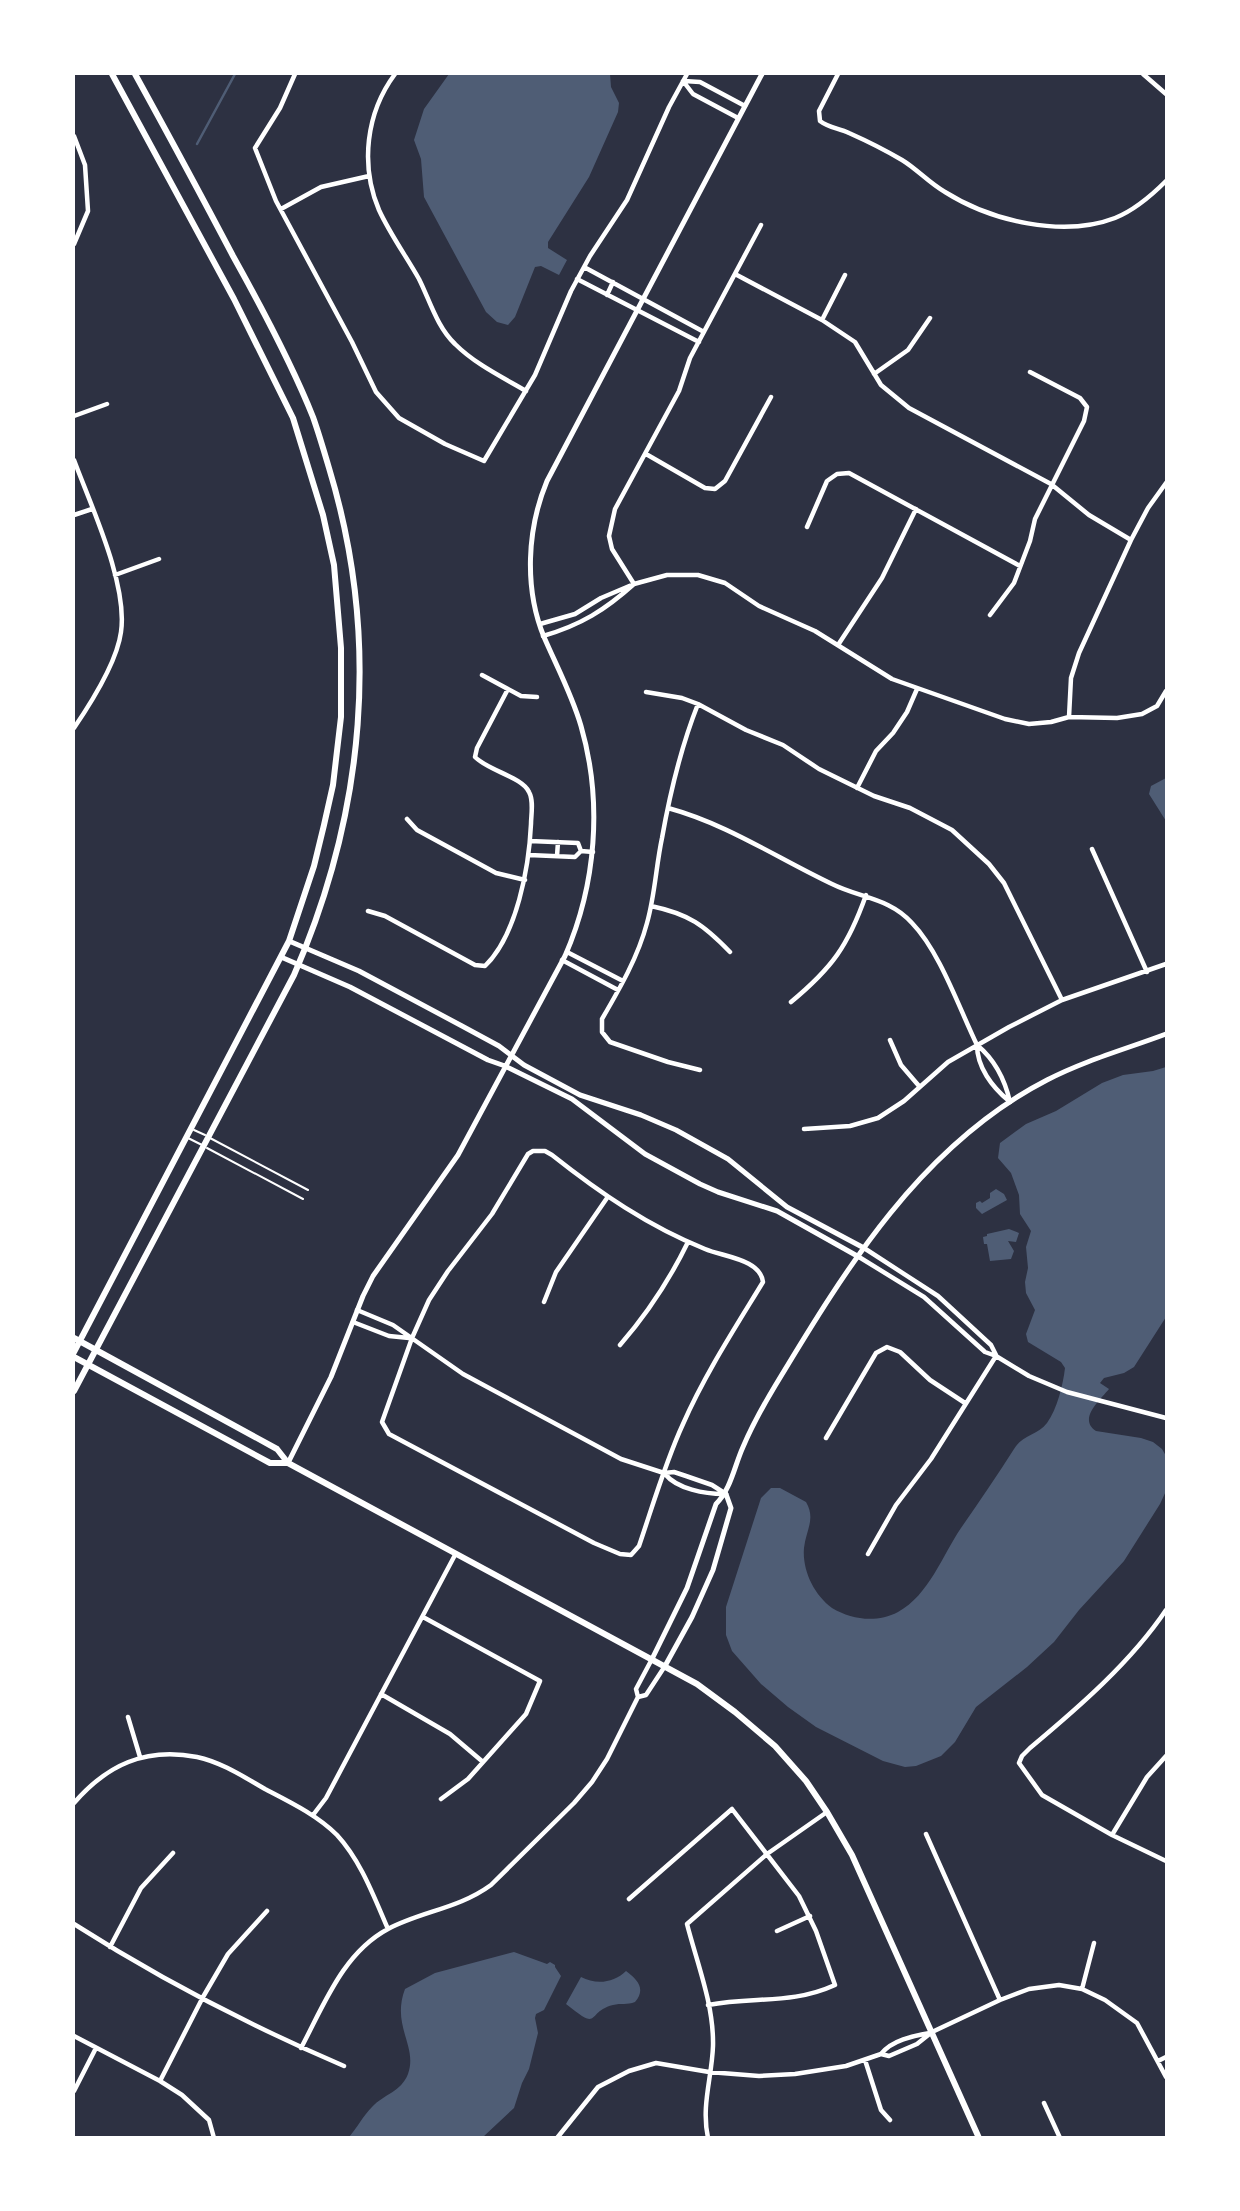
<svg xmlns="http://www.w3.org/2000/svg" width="1240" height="2211" viewBox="0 0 1240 2211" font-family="'Noto Serif',serif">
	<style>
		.water { fill: #4f5d75 }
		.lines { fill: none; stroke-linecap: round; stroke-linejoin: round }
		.stream { stroke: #4f5d75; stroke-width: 2.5 }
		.service { stroke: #fff; stroke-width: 2 }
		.minor { stroke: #fff; stroke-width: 4.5 }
		.tertiary { stroke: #fff; stroke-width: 5 }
		.primary { stroke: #fff; stroke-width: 6 }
	</style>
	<rect width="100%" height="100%" fill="#2d3142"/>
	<!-- water -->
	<path class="water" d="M449,74H610L611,87L619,103L618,112L589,177L548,242V248L567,260L559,275L541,266L535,267L515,317L508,325L497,322L486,312L424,197L421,159L414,140L424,109Z
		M1166,778V821L1149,794L1151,786Z
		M1166,1067V1317L1134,1367L1124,1373L1104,1378L1100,1383L1109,1389C1099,1401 1078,1419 1096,1431L1141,1438L1153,1442L1162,1449L1166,1456V1491L1160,1504L1124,1561L1079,1610L1054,1642L1027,1667L976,1707L955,1742L941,1756L916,1766L905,1767L883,1761L816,1727L788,1707L761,1684L732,1651L726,1635V1607L761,1498L771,1488H780L806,1502C816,1519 806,1530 804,1548C802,1570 814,1595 832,1608C852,1620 877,1623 898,1612C929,1595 942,1556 961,1528C979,1502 997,1476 1014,1449C1022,1435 1038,1435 1047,1423C1057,1409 1063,1385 1065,1368L1061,1362L1028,1342L1026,1334L1035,1310L1026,1293L1025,1282L1028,1268L1026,1247L1031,1231L1020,1214L1019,1195L1011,1173L998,1158L1000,1143L1026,1124L1056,1111L1102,1083L1123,1075L1153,1071Z
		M996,1189L1004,1194L1007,1200L982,1214L976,1208V1203L980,1201L982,1203L990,1198V1193Z
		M1009,1229L1019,1233L1016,1242L1008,1241L1014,1251L1011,1259L990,1261L987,1244H984L983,1237L987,1236V1234Z
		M514,1952L547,1964L550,1962L555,1965V1967L561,1976L544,2010L536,2014L535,2018L538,2033L529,2069L522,2083L514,2108L483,2137H349C357,2128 363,2116 372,2107C384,2094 401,2092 408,2074C418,2046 391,2026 405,1989L435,1973Z
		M626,1971C638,1980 646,1989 635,2002C627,2005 621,2003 613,2005C585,2012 602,2033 566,2004L581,1977C596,1985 614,1983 626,1971Z"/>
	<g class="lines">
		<!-- stream -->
		<path class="stream" d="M197,144L235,74"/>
		<!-- service -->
		<path class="service" d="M194,1130L205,1135
			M188,1138L202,1145
			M210,1138L308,1190
			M207,1148L303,1199"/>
		<!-- minor -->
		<path class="minor" d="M295,74L280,108L255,148L276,201L352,342L376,392L399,418L445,444L484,461L535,375L571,291L590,256L627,200L669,107L687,74
			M395,74C366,113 360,165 379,210C390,234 406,256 419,279C430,301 437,327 455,344C475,364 502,377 526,391
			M838,74L819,111L820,121C829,128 839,128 849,133C867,141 885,150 902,160C917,169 929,183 945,192C991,221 1063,238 1115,218C1135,210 1151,196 1166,181
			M1143,74L1166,94
			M683,81L693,94L738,118
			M684,81L700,82L745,106
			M74,136L85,165L88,211L74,244
			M281,209L321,187L369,176
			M761,225L690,358L679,391L615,509L609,536L612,549L634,584L667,575H698L725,583L759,606L815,631L892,679L1005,719L1029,724L1051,722L1069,717L1117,718L1142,714L1157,706L1166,691
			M584,267L704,332
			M735,274L822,320L855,342L881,385L909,408L1051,484L1089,515L1131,540
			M577,279L699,342
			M607,295L613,282
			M822,320L845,275
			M874,374L908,350L930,318
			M74,416L107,404
			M646,454L705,488L715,489L725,481L771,397
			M74,460C91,506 128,584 121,632C117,662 91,703 74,728
			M74,515L92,509
			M807,527L827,481L837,474L849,473L1020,566
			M115,575L159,559
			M990,615L1014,583L1030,541L1035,519L1084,421L1087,407L1080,398L1030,372
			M540,624L575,614L601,598L634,584C605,610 581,625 543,636
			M838,645L882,578L916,509
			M482,675L521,696L537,697
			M646,692L682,698L698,704L746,730L783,745L819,769L874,796L910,808L952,830L989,864L1004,883L1062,1000
			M698,704C681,747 670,793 662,838C656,866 655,895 647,923C638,957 620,988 602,1019V1032L610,1042L668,1062L700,1070
			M1069,717L1071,678L1079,653L1131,540L1148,508L1166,483
			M857,788L876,751L893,733L907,712L917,689
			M668,808C727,824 777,858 832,884C860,898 890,898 912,923C940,952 959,1008 977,1045C994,1059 1005,1080 1010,1102
			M407,819L417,830L496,873L525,880
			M530,841L578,843L581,851
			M1092,849L1147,972
			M529,855L575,857L581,851L593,852
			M557,856L558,842
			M651,906C689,914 704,925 730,952
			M368,911L385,916L475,965L485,966C517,935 529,867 531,824C531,815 534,801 529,792C522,777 489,771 475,757L477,748L508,689
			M567,952L623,981
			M562,960L618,990
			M791,1002C832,968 848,946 866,895
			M890,1040L901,1065L919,1086
			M977,1045C977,1067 992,1087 1009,1101
			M804,1129L850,1126L878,1118L904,1101L948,1062L1009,1027L1062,1000L1166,964
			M533,1151H545L552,1155C600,1193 648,1226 705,1249C724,1257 760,1259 763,1282C735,1328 705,1374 683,1424C665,1463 653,1505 639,1546L631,1555L620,1554L594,1543L389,1434L382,1422L412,1338L429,1300L448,1271L492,1214L528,1154Z
			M864,1248L938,1296L991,1345L996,1355
			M859,1257L924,1297L985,1352L996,1356L1029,1376L1067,1392L1166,1418
			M544,1302L556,1272L607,1198
			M357,1310L393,1325L463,1374L621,1459L664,1473L674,1472L686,1476L712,1485L726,1494
			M353,1322L389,1336L409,1338
			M620,1345C647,1314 670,1279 688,1242
			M826,1438L876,1353L887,1347L900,1352L930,1380L965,1403
			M665,1474C677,1489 705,1494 724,1494
			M868,1554L896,1505L931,1459L996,1356
			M1166,1610C1131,1662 1079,1707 1030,1748L1022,1756L1019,1763L1042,1795L1112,1835L1166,1861
			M423,1617L540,1681L526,1714L468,1779L441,1799
			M381,1694L450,1734L483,1762
			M638,1697L646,1695L665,1666
			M128,1717L140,1757
			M74,1803C107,1765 145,1747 197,1757C221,1762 244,1777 265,1789C290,1802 317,1815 337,1835C361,1861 374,1897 388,1929
			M313,1815L326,1798L455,1555
			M926,1834L1000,2000
			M1112,1835L1147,1777L1166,1756
			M629,1899L732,1809L799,1896L816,1931L835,1985C791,2005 754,1996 708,2005
			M74,1924C157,1977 253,2027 344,2066
			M777,1931L810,1916
			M110,1947L141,1888L173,1853
			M1082,1989L1094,1943
			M74,2036L160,2081L182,2095L209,2120L214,2138
			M301,2048C324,2005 343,1953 388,1929C422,1911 458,1909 491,1885L574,1803L592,1782L607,1759L638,1697L636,1689L652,1659
			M881,2054C892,2040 913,2036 930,2033
			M865,2060L881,2110L890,2120
			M1158,2061L1166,2057
			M160,2081L203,1997L228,1954L267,1911
			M74,2091L96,2048
			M1044,2103L1060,2138
			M557,2138L598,2087L629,2071L656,2063L709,2072L759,2076L795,2074L846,2066L881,2054L889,2056L917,2044L932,2032L1000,2000L1029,1989L1059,1985L1082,1989L1105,2000L1137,2023L1166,2077
			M708,2138C701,2106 712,2077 713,2046C714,2005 697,1963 687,1924L767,1854L827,1812"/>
		<!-- tertiary -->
		<path class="tertiary" d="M289,941L359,971L462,1026L499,1046L524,1065L580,1095L641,1115L676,1130L728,1159L787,1207L864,1248
			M281,957L350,987L488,1060L505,1066L572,1099L645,1154L700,1184L718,1192L777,1211L859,1257
			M288,1463L331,1377L363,1296L373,1276L458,1155L565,956C596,885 603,802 581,726C572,695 557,667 544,637C524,588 527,529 547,481L762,74
			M652,1659L687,1588L716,1504C731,1489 734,1467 743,1447C752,1426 763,1406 775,1386C846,1268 921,1145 1047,1080C1086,1060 1126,1049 1166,1034
			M665,1666L692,1617L713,1570L731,1508L726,1494"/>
		<!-- primary -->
		<path class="primary" d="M74,1338L277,1449L288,1463L697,1684L735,1712L775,1746L806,1781L827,1812L852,1855L979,2138
			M74,1352L289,941L314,866L324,825L333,785L341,717V648L334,565L323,515L293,418L234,299L112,74
			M74,1357L270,1463H288
			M74,1391L294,975C365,812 381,639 329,468C324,451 319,434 313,417C291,362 262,308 233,256C201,195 168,134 135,74"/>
	</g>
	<!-- border -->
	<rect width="1240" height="2211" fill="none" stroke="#ffffff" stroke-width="150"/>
</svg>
